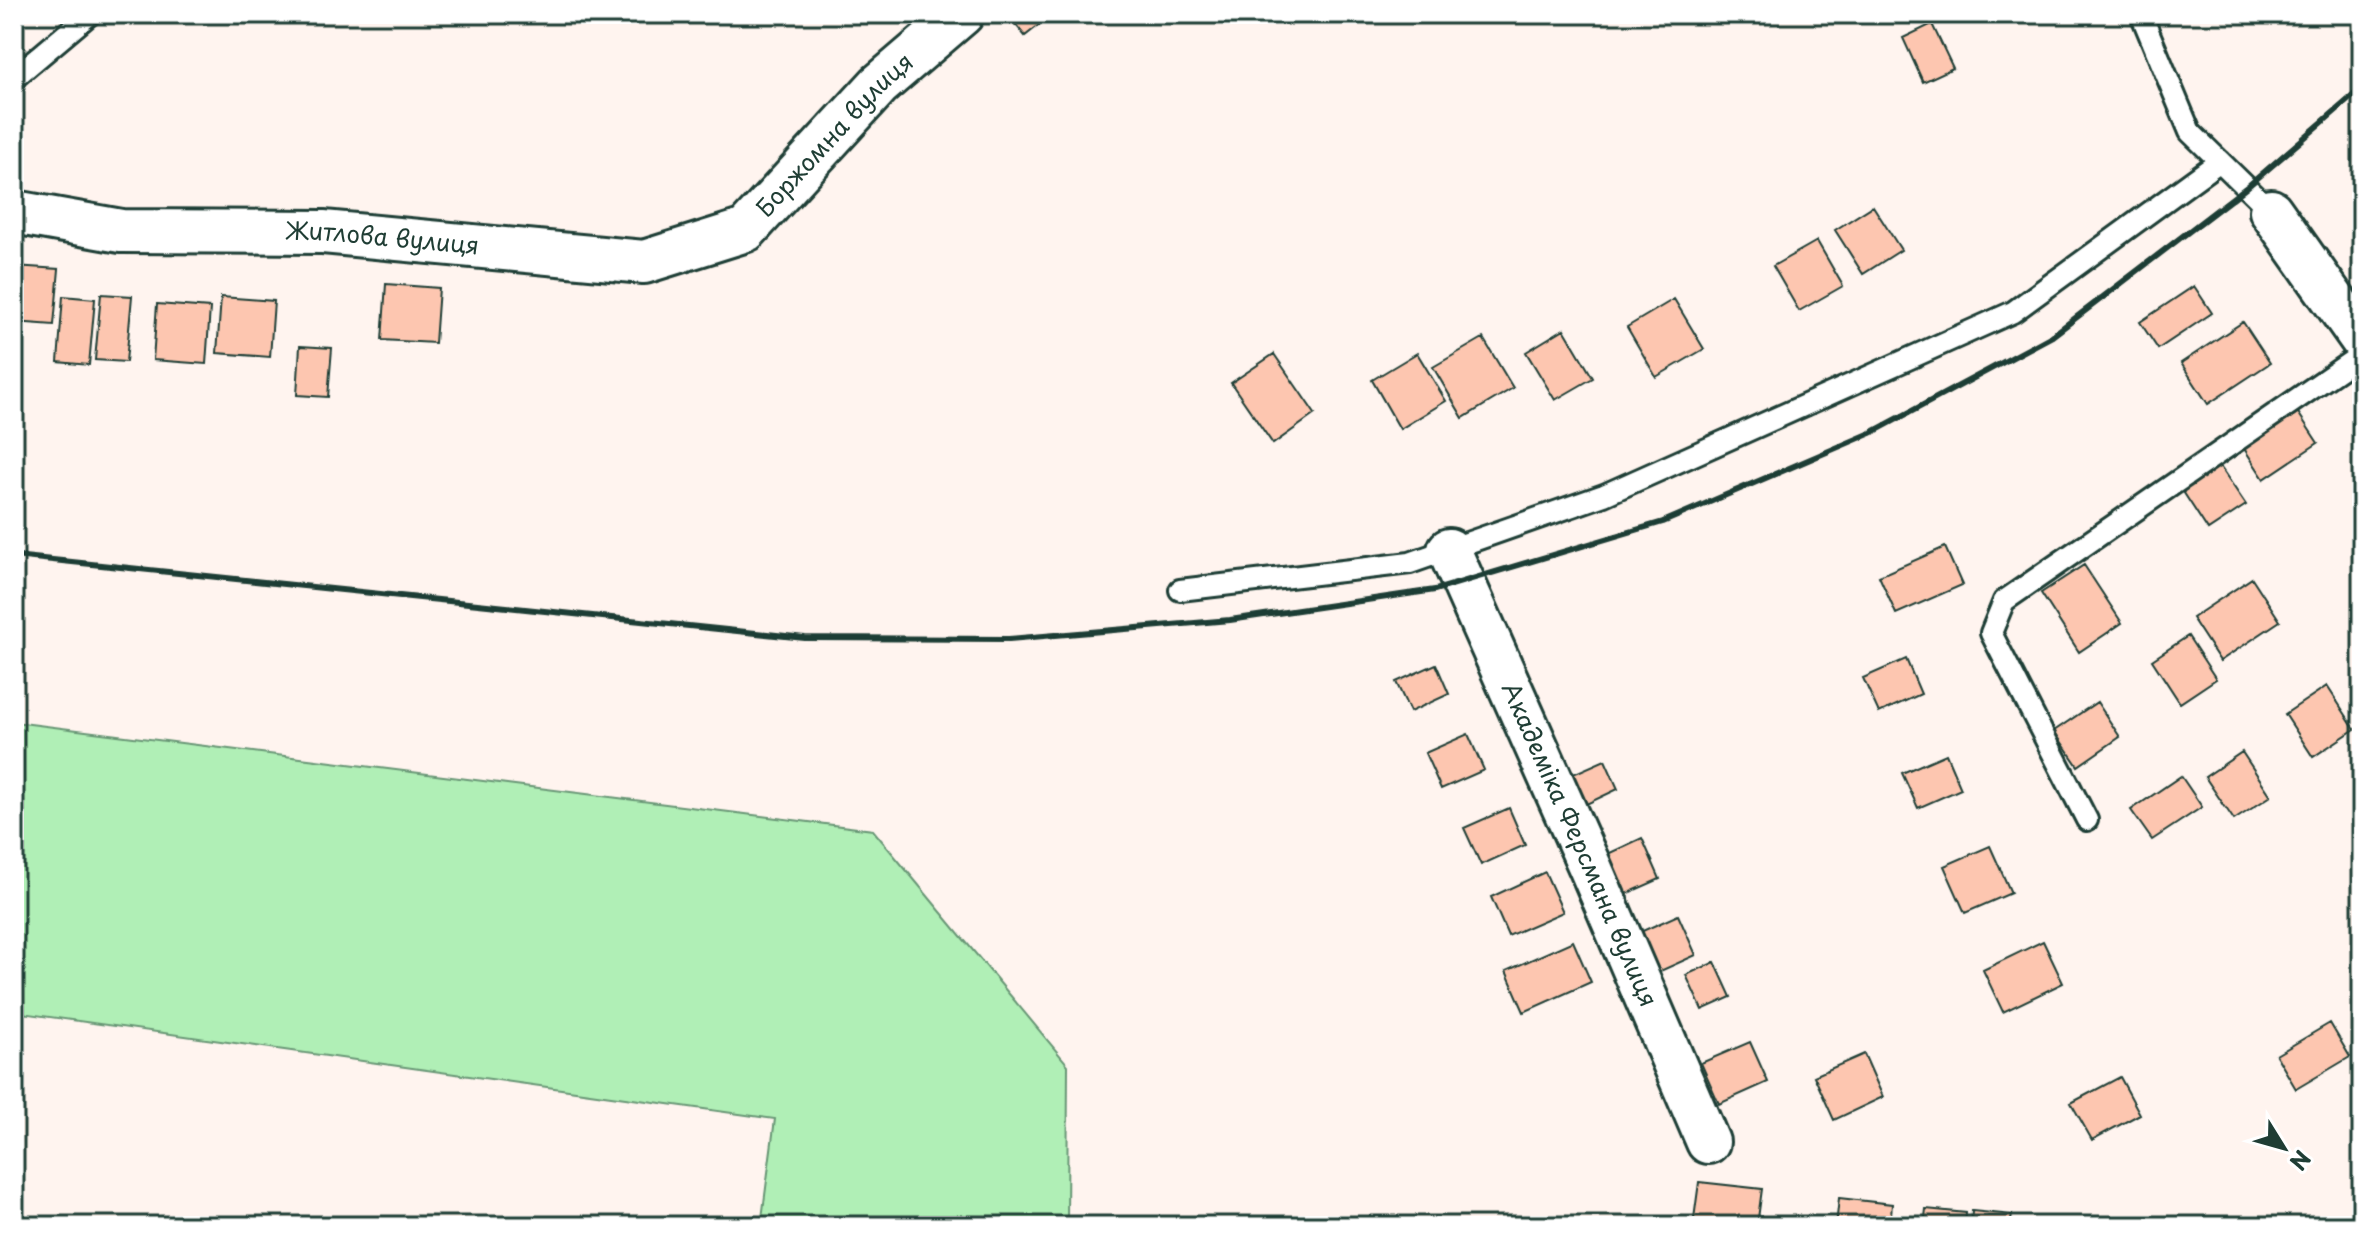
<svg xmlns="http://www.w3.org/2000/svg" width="2376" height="1240" viewBox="0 0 2376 1240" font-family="'Playpen Sans',sans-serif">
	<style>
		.green { fill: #b0efb6; stroke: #689675; stroke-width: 2 }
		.building { fill: #fdc6b0; stroke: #1f3d34; stroke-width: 2 }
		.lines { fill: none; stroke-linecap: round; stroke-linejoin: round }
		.lane-casing { stroke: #1f3d34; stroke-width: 26 }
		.street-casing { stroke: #1f3d34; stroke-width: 48 }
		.lane { stroke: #fff; stroke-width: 20 }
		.street { stroke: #fff; stroke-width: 42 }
		.rail { stroke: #1f3d34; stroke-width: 6 }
		.labels { text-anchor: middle; stroke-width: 6; stroke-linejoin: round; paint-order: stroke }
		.street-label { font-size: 24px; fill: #1f3d34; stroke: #fff }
	</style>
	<rect width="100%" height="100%" fill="#fff4ef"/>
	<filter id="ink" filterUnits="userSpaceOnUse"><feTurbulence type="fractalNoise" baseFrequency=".0125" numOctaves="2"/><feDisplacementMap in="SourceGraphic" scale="16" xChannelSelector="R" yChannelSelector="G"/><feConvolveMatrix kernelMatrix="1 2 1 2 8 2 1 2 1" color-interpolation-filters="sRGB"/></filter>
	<g filter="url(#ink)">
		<!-- green -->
		<path class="green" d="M14,722L873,830L1068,1065L1067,1226H761L775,1119L14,1012Z"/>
		<!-- building -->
		<path class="building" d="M1007,14H1053L1025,36Z
			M1932,24L1953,68L1923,82L1903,38Z
			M1873,206L1901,250L1863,274L1835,230Z
			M1817,241L1843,286L1799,311L1773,266Z
			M14,266L59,269L54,325L14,322Z
			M386,284L439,288L435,343L382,340Z
			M2194,286L2212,313L2158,349L2140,322Z
			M101,294L132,296L126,362L95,360Z
			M63,296L95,299L89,365L58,362Z
			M221,297L274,301L270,357L217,353Z
			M1674,299L1704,349L1656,377L1627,327Z
			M157,304L210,308L206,364L153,360Z
			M2243,322L2270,363L2208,404L2181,363Z
			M1564,329L1593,378L1555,400L1526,352Z
			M1483,338L1513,388L1463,418L1433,367Z
			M300,346L332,348L328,397L297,395Z
			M1417,353L1446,401L1400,429L1372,380Z
			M1274,354L1315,414L1273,444L1231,383Z
			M2295,408L2318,443L2264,479L2241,444Z
			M2217,462L2246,505L2208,530L2180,487Z
			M1945,547L1962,585L1896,614L1879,576Z
			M2084,565L2122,623L2079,652L2041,593Z
			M2252,578L2280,621L2220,661L2192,618Z
			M2188,636L2216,679L2180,703L2152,660Z
			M1906,659L1921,694L1879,713L1863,678Z
			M1436,664L1449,694L1410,712L1396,682Z
			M2327,686L2355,729L2313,757L2285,714Z
			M2097,702L2120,737L2078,766L2054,731Z
			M1468,734L1484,770L1441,789L1425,753Z
			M2242,752L2271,796L2234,820L2205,777Z
			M1946,754L1961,789L1918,808L1902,773Z
			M1605,760L1618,789L1578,808L1564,778Z
			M2181,776L2202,807L2152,840L2131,810Z
			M1509,808L1525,845L1481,865L1464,828Z
			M1642,838L1660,879L1617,898L1599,858Z
			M1990,846L2011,893L1965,913L1944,866Z
			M1545,872L1563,912L1508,936L1491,897Z
			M1678,915L1696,955L1656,973L1638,933Z
			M1573,941L1591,982L1524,1012L1506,971Z
			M2043,941L2063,983L2003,1012L1983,970Z
			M1715,962L1731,997L1702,1010L1686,975Z
			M2330,1023L2350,1057L2296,1089L2276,1055Z
			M1750,1042L1768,1082L1719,1104L1701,1063Z
			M1864,1054L1883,1097L1834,1120L1814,1076Z
			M2120,1077L2140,1114L2092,1140L2071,1103Z
			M1699,1182L1762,1189L1757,1226H1693Z
			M1839,1198L1892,1204L1890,1226H1836Z
			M1926,1209L1966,1213L1965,1226H1924Z
			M1972,1211L2012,1215L2010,1226H1971Z"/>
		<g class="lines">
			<defs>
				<path id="lane" d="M2141,14L2190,132L2271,211
					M14,78L90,14
					M1180,590L1410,563L1604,495L2013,312L2220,161
					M2087,820L1991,633L2004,601L2362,354"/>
				<g id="street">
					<path d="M2271,211L2362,340"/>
					<path id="s1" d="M14,212L121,231L323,232L644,262L746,230L879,85L962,14"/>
					<path id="s2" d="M1449,550L1590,867L1708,1142"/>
				</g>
			</defs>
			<!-- lane casing -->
			<use href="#lane" class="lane-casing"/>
			<!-- street casing -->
			<use href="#street" class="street-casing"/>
			<!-- lane -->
			<use href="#lane" class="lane"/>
			<!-- street -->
			<use href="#street" class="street"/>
			<!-- rail -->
			<path class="rail" d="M14,556L805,638L1009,639L1230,620L1435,590L1663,522L1871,433L2052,336L2247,187L2362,88"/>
		</g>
	</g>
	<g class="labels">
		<!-- street labels -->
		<g class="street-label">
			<text dy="8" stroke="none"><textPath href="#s1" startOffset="870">Боржомна вулиця</textPath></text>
			<text dy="8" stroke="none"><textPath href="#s1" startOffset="370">Житлова вулиця</textPath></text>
			<text dy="8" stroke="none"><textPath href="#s2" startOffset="322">Академіка Ферсмана вулиця</textPath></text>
		</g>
	</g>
	<!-- margin -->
	<rect width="2376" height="1240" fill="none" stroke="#fff" stroke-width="48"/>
	<rect x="24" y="24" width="2328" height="1192" fill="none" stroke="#1f3d34" stroke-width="3" filter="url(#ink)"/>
	<!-- north arrow -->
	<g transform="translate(2284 1148) rotate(127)" stroke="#ffffff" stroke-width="6" paint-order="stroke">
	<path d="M0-6L14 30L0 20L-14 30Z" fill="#1f3d34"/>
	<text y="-12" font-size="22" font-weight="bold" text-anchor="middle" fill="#1f3d34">N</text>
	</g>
</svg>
